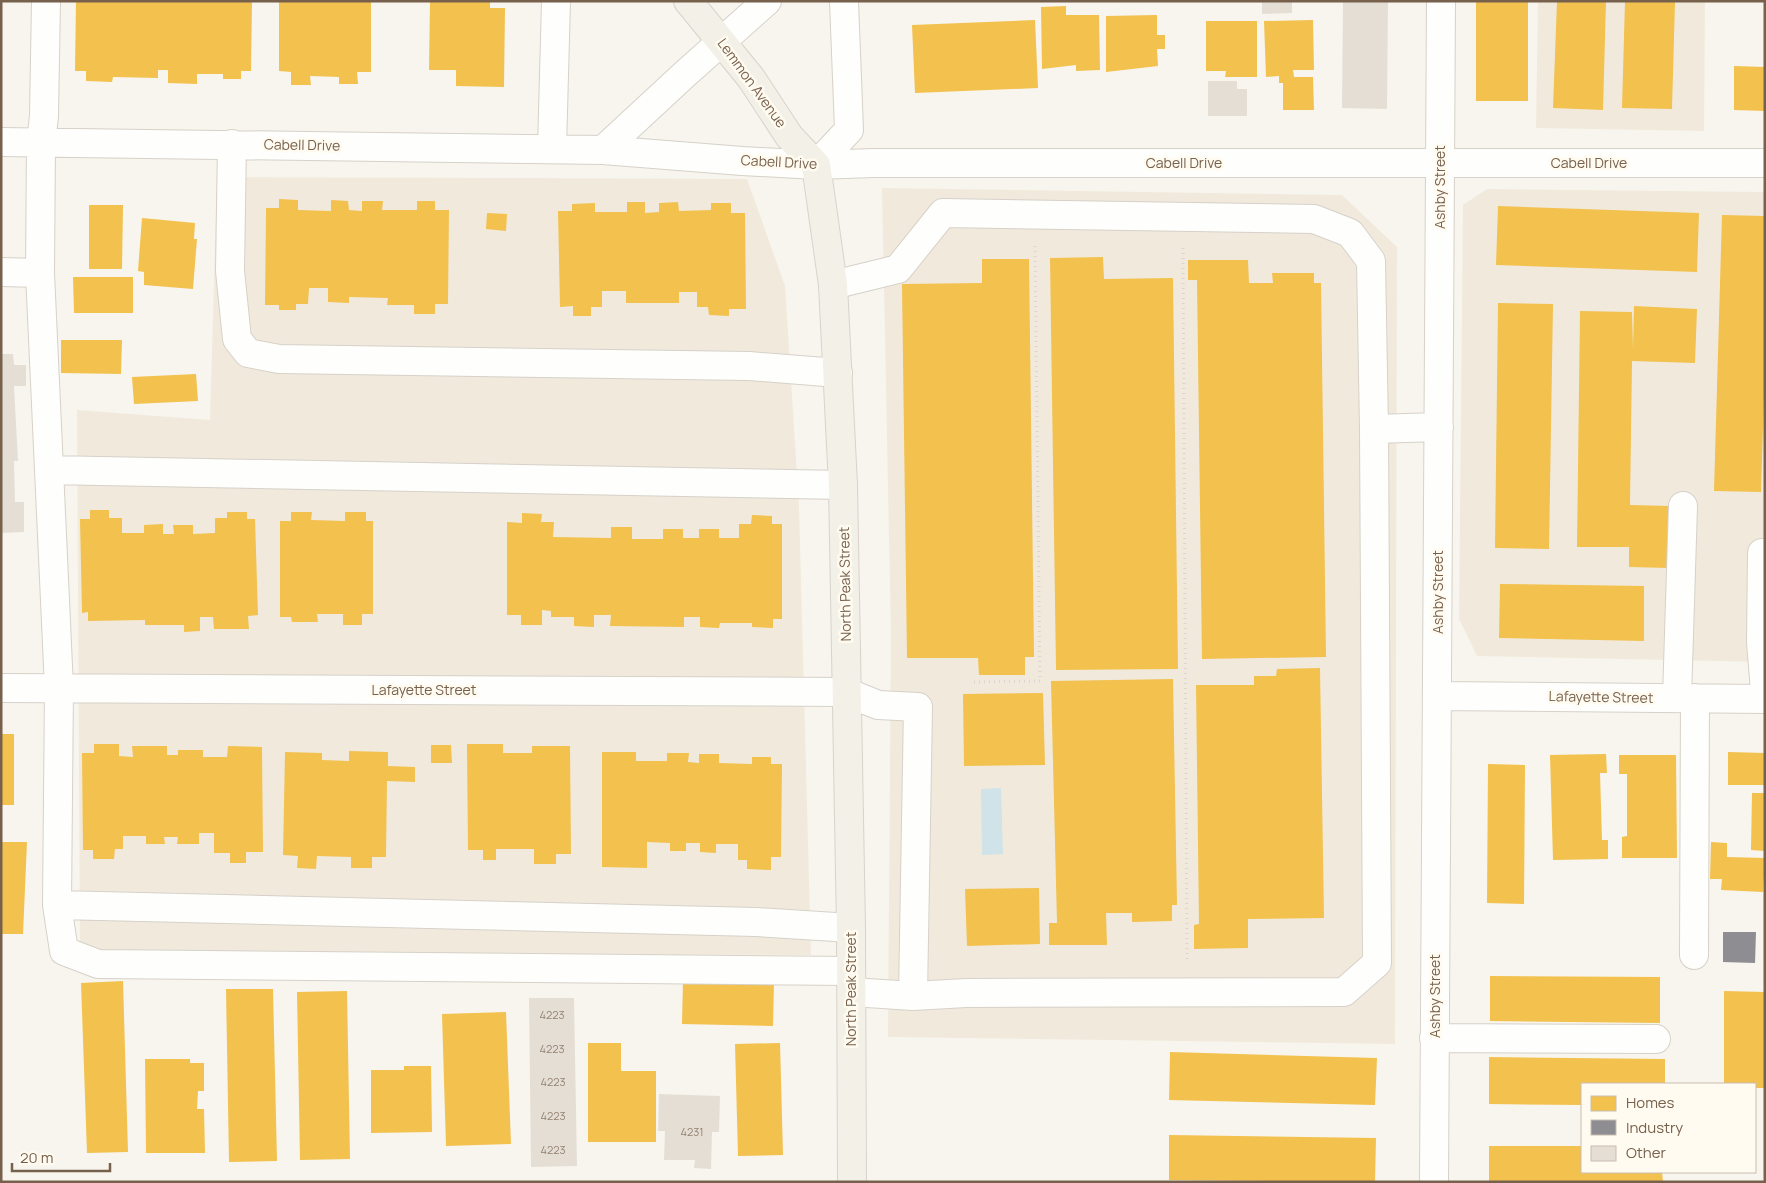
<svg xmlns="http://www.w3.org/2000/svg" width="1766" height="1183" viewBox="0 0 1766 1183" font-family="Manrope,sans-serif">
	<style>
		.residential { fill: #f1eadc }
		.water { fill: #cfe3e8 }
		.homes { fill: #f2c14e }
		.industry { fill: #8d8d92 }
		.building { fill: #e5ded5 }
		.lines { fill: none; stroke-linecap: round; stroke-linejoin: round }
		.minor-casing { stroke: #d6d1c9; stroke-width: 30 }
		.major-casing { stroke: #d9d2cb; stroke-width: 30 }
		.path { stroke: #dad5d0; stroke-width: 3; stroke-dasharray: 1 4; stroke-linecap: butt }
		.minor { stroke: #fefefc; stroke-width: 28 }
		.major { stroke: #f3f0e7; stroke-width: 28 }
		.labels { text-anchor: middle; stroke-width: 5; stroke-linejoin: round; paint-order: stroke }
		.number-label { font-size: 11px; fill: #948271 }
		.street-label { font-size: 14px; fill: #77614d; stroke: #fffbf0 }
	</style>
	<rect width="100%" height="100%" fill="#f8f5ee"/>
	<!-- residential -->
	<path class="residential" d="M1538,1H1705L1704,131L1536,128Z
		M217,177L747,179L785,286L799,506L811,955L80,953L77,410L210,420Z
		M882,188L1342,195L1397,247L1395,1044L888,1037L891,636Z
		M1487,189L1765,192V662L1477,656L1459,619L1463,205Z"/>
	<!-- water -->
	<path class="water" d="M1001,788L1003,854L982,855L981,789Z"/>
	<!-- homes -->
	<path class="homes" d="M76,1H252L251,71H241V79H223V74H197V84L168,83V70H158V78L113,77L112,82L86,81V71H75Z
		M279,1H371V72H357L358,84H339V77L310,76L311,85H291V72L279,71Z
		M430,1H490V8H505L504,87L456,86V70H429Z
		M1476,1H1528V101H1476Z
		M1557,1H1606L1603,110L1553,108Z
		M1625,1H1675L1672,109L1622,108Z
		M1066,6V15H1099L1100,70L1076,71V65L1042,69L1041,7Z
		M1157,15V35H1165V49H1157L1158,66L1106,72V16Z
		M1035,20L1038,88L915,93L912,25Z
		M1313,20L1314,70H1293L1294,77H1313L1314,110H1283V83H1279V76L1266,77L1264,21Z
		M1206,21H1257V77H1225L1226,71H1206Z
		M1734,66L1765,67V111L1734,110Z
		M279,199L298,200V210L331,211V200L348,201L349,210L362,211V201H383L382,210H417V201H435V210H449L448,304H435V314H414V305H387L388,298L349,297V303L328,302V288H309L308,304H296V310H279V305H265L266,208H279Z
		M627,202H645V213L659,212V203L678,202L679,211L711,210V203H731V213H745L746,309H729V316L709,315L708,307H697V292H679V303H626V291H602V307H591V316H573V306L560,307L558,211H572V204L595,203V212H627Z
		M89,205H123L122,269H89Z
		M1498,206L1699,213L1697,272L1496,265Z
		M487,213L507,214L506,231L486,229Z
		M1722,215L1765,216V360L1761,492L1714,491Z
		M142,218L195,223L194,239H197L193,289L144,285V272L138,271Z
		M1103,257L1104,279L1173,278L1178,669L1056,670L1050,258Z
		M982,259H1029L1034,657H1025V675H979L978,658H907L902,284L982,283Z
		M1188,260H1248L1249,283H1273L1272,273H1314V283H1321L1326,657L1202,659L1197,280H1188Z
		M73,277H133V313H74Z
		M1498,303L1553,304L1549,549L1495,548Z
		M1634,306L1697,309L1695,363L1632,361L1630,505L1670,506L1669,568L1629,567V547H1577L1580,311L1632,312L1633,349Z
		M61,340H122L121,374L61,373Z
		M196,374L198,401L134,404L132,377Z
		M90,510H109V518H122V533H144V525L163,524V534H174L173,525H193V534L215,533V518H227V512H247V519H255L258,615L248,616L249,629H214L213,617H200V631L184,632V625H145V620L88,621V612L82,613L80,519H90Z
		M291,512H312L311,520L345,521V512H366V521H373V614H362V625H343V614H317L318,622H292L291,617H280V521H291Z
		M522,513L542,514L541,522H554L553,537L611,538V527H632V539H663V529H683V538H699V529H719V538H739V524H751L752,515L772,516V524H782V619H773V628L752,627V623H720L719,628L700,627V617H684V627L610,626L611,615H594V627L574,626V617H551V611L542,610V625H521V615H507V522L522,523Z
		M1500,584L1644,586V641L1499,638Z
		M1320,668L1324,918L1248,919V948L1194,949V925L1199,924L1196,685H1254V676H1276L1277,669Z
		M1173,679L1177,905H1172V921L1132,922V913H1106L1107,945H1049V923H1057L1051,681Z
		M1043,693L1045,765L964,766L963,694Z
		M1,734H14V805H1Z
		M94,744H119V756L133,757L132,746H167V755H178V750H203V757H227L228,746L262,747L263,852H246V863H230V853H214V833H199V844H177L178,837H164L165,844H146V836H123V849H115L114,859H93V850H83L82,753H94Z
		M467,744H503V753H532V746H570L571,854H556V864H534V849H496V860H483V850H468Z
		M431,745H451L452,763H431Z
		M349,751L388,752V766L415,767V782L387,781L386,857H372V868H351V857L317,856L316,869L297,868L298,856L283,855L285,752L322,753V760L349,761Z
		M602,752H636V761H667V753H689L688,762L699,763V754H719V763L752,764V757H771V764H782L781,857H771V870L747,869V860H738V844H716V853L700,852V843H686V851H670V843L647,842V868L602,867Z
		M1728,752L1765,753V785H1728Z
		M1606,754L1607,773H1600L1602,840H1608V859L1553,860L1550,755Z
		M1619,755H1676L1677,858H1622V837L1627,836V774H1619Z
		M1488,764L1525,765L1524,904L1487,903Z
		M1752,793H1765V851L1751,850Z
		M1,842H27L23,934H1Z
		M1711,842L1727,843V857L1765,858L1763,892L1721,890L1722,879H1710Z
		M1039,888L1040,944L967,946L965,889Z
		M1490,976L1660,977V1023L1490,1021Z
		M683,980L774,982L773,1026L682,1024Z
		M123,981L128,1152L87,1153L81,983Z
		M226,989H273L277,1161L229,1162Z
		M347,991L350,1159L300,1160L297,992Z
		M1724,991L1765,992V1088H1755V1084H1724Z
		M506,1012L511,1144L446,1146L442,1014Z
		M588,1043H621V1071H656V1142H588Z
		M780,1043L783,1155L738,1156L735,1044Z
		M1170,1052L1377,1058L1375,1105L1169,1100Z
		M1489,1057L1665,1059V1084H1582V1105L1489,1104Z
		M145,1059H190V1063H204V1091H198L197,1109H204L205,1153H146Z
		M404,1066H431L432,1132L371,1133V1070H404Z
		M1169,1135L1376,1138L1375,1182L1169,1180Z
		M1489,1146H1582V1172H1662L1663,1182H1489Z"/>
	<!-- industry -->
	<path class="industry" d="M1723,932H1756L1755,963L1723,962Z"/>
	<!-- building -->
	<path class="building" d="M1262,1H1292V13L1262,14Z
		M1343,1H1388L1387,109L1342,108Z
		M1208,81H1237V89H1247V116H1208Z
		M1,354H13L14,365H26V386H14L18,461H14L15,502H24V532L1,533Z
		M529,998H574L577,1166L531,1167Z
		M659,1094L720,1096L719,1132H712L711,1169L694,1168L695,1160H664L665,1131H658Z"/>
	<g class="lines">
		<defs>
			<path id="minor" d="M46,1L44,116L41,143L40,273L59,688L57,905L64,951L98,964L851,971
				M1,142L603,150L742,161L816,165L874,163H1765
				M232,144L230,271L237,339L248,353L279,359L749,366L838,373
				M552,149L556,1
				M603,150L685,74L767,1
				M816,165L849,130L844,1
				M1,272L40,273
				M833,285L898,269L943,213L1314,219L1350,233L1371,261L1374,429
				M49,470L843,485
				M1762,553L1761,642L1765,691
				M1,688L846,692L878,705L918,707L913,996
				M1437,696L1765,699
				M1677,698L1683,506
				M57,905L756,922L851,928
				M1694,955L1695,698
				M852,992L913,996L966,993L1344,992L1377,963L1374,429L1439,427
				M1434,1038L1656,1039
				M1434,1182L1441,1"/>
			<path id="major" d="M688,1L751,78L789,136L816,165L833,285L843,485L851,928L852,1182"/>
		</defs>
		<!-- minor casing -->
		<use href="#minor" class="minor-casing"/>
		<!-- major casing -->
		<use href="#major" class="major-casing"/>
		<!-- path -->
		<path class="path" d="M1183,248L1187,961
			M974,682L1040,681L1035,245"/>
		<!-- minor -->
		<use href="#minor" class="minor"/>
		<!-- major -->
		<use href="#major" class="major"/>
	</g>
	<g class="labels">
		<!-- number labels -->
		<g class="number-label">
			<text x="552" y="1019">4223</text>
			<text x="552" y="1053">4223</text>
			<text x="553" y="1086">4223</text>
			<text x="553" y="1120">4223</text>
			<text x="692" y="1136">4231</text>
			<text x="553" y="1154">4223</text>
		</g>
		<!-- street labels -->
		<g class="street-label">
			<text transform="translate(752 83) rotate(54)" y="5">Lemmon Avenue</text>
			<text transform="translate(302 145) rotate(1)" y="5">Cabell Drive</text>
			<text transform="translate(779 162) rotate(3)" y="5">Cabell Drive</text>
			<text x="1184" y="168">Cabell Drive</text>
			<text x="1589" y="168">Cabell Drive</text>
			<text transform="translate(1440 187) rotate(-90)" y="5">Ashby Street</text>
			<text transform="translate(845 584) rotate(-91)" y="5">North Peak Street</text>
			<text transform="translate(1438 592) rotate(-90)" y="5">Ashby Street</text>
			<text x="424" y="695">Lafayette Street</text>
			<text transform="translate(1601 697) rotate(1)" y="5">Lafayette Street</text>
			<text transform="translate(851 989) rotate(-90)" y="5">North Peak Street</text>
			<text transform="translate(1435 996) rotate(-90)" y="5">Ashby Street</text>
		</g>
	</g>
	<!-- border -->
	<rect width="1766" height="1183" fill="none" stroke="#77614d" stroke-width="5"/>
	<!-- legend -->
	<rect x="1581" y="1083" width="175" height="90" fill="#fffbf0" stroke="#c9bdaf"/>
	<rect x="1591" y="1096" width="25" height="15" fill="#f2c14e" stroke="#c9bdaf"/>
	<text x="1626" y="1108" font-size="15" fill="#77614d">Homes</text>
	<rect x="1591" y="1120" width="25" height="15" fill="#8d8d92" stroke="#c9bdaf"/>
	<text x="1626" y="1133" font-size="15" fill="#77614d">Industry</text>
	<rect x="1591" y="1146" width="25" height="15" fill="#e5ded5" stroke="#c9bdaf"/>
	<text x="1626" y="1158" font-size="15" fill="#77614d">Other</text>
	<!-- scale -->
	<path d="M12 1163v8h98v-8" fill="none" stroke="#77614d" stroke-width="2.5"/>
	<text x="20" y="1163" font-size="15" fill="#77614d" stroke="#fffbf0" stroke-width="4" paint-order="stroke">20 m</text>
</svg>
